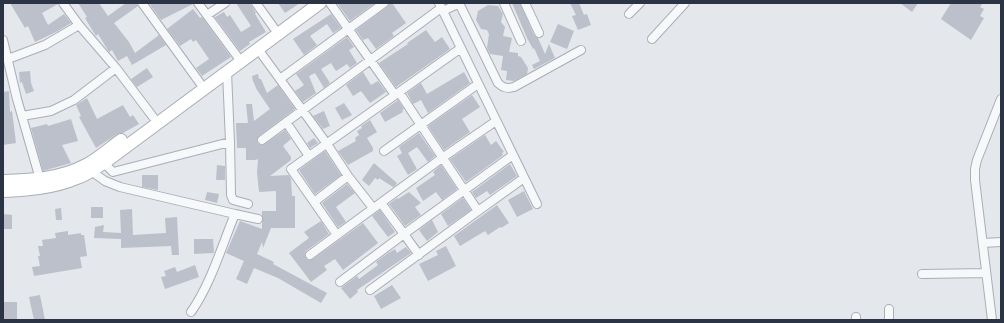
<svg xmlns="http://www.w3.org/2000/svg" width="1004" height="323" viewBox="0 0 1004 323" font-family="Rubik,sans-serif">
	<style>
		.building { fill: #bbc0ca }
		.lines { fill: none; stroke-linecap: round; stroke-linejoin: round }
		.minor-casing { stroke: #a9aeb7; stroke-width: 10 }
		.secondary-casing { stroke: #a9aeb7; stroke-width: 14 }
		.minor { stroke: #f7f8fa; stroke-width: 8 }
		.secondary { stroke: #fff; stroke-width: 12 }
	</style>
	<rect width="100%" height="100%" fill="#e4e7ec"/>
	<!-- building -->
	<path class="building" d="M10,3H58V4L42,13L48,25L64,14L71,23L56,32L35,42L28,26L25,28Z
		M78,3H99L108,16L126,3H137L138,6L114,23L129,42L135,53L159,35L166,45L132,65L127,56L118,61L112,50L109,52L98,34L96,36L91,28L85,18L87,17Z
		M149,3H193V4L161,20Z
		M236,3H250L256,13L255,14L266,32L249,42L250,44L240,51L215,17L224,12L227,17L230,15L241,32L251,26Z
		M278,3H300L285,13Z
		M337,3H375L350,21Z
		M389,3H392L406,23L392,33L394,36L376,49L368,38L363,40L356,30L387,7Z
		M512,3H520L534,35L538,38L545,54L549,44L555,58L534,69L532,65L540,61L534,48L533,49L527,38Z
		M570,3H579L584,15L587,14L591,25L578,30L572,16L576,15Z
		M900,3H918L912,12Z
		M951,3H983L980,7L984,9L980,16L984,18L971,40L941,19Z
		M488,5L498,6L503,14L501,22L505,27L503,36L512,38L509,52L518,53V56L521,57L528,68L527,74L514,81L506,80L507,71L501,70L503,56L490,54L487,48L489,34L487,30L481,29L476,20L478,11Z
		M193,9L200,18L202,17L231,57L202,76L196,68L209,59L196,40L193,42L191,39L180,46L167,29Z
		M331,14L341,28L333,33L327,24L310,36L317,45L304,55L293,39Z
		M558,24L574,31L567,49L550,42Z
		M426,30L435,42L442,37L450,49L396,87L379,63L408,44L407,43Z
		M347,37L354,47L349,50L357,63L350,68L347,64L336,71L331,63L321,69L330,83L324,88L315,73L309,76L316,93L303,102L295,91L304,85L296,74Z
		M147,68L153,77L137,87L131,79Z
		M30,71L31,83L34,91L26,94L22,82L20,83L19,72Z
		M363,72L371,85L378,81L386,92L370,103L361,91L353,96L346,85Z
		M464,72L470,83L428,113L421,100L413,104L407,93L421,83L427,94Z
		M258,74L259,79H261L267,93L278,85L295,109L259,136L257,140L258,144L263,145L285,130L291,139L283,146L291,157V160L270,176L289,175L291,179L292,196H295V228H271L263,248L262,242L257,254L274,262L273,264L327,293L321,303L278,278L254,268L247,284L236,279L244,261L226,253L240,221L262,229V211H276V191L259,192L257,173L258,159L255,160H246V148H237L236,123H248L246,104H252L254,121L270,109L257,90L253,81L252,76Z
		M9,91L10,112L12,111L16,143L3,145V92Z
		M472,95L480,107L462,119L470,132L444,150L428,126Z
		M87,98L97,119L123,105L130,117L133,115L139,124L123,133L117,134L96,148L79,117L81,116L76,105Z
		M398,100L404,109L402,110L403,112L385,122L380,113Z
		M344,103L352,115L342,120L335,108Z
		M324,111L330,126L323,129L313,116Z
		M71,119L78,141L62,145L71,163L43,171L31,128L47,124L48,126Z
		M370,120L377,132L367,138L373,148V151L348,165L338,151L356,141L355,138L359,135L357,131L362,128L361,126Z
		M419,133L435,156L428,162L417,147L408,153L417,169L408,175L397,156L402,153L399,147Z
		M485,135L491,145L496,141L504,152L502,153L503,155L466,182L450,159Z
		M314,138L318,143L310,148L307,143Z
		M325,151L341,175L315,194L299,170Z
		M374,163L397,183L395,186L393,187L379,178L378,180L375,178L369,186L362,180Z
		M510,164L517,176L490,195L487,191L476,198L472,192Z
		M217,165L225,166V180H216Z
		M441,165L457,189L442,200L436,192L423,201L416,188L435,175L433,172Z
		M142,175H158V190L142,187Z
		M347,184L355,193L336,207L346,222L338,227L322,203Z
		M524,191L533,209L517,217L508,200Z
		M207,192L219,194L217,203L205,200Z
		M409,192L421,203L415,207L421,215L405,226L389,204L397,198L398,199Z
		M463,198L471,210L448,226L441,214Z
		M497,205L509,223L501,228L500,227L488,235L485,231L460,246L454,236Z
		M91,207H103V218H91Z
		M61,208L62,220H56L55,209Z
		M132,209L133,235L166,233L165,218L177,217L179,255H172L171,246L121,248V239L94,238L95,227L104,225L103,232L121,233L120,210Z
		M380,210L395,232L388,237L372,216Z
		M3,214L12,215V229H3Z
		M432,220L438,232L427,241L419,230Z
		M321,221L329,234L306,251L305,256L308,260L313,259L363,223L378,243L343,270L335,259L324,266L327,270L311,282L289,253L309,238L304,232Z
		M68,231V235L81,233V235H84L87,256L80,257L82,268L34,276L32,267L40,266L38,256H40L38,246H43L42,240L56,238L55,233Z
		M194,239H213L214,253L194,254Z
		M446,246L456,266L428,281L419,264L438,255L436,251Z
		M406,247L411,253L357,290L358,292L350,299L341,288L357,276L359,279L378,265L376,262L388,253L395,249L397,253Z
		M195,265L199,277L165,289L161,277L166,276L164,271L175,267L177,272Z
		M392,285L401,298L381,309L374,296Z
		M40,295L45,320H34L29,297Z
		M3,302H17V319H4Z"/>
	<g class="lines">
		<defs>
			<path id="minor" d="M63,3L79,25L116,68L153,117
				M142,3L200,83
				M198,3L237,56
				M256,3L274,28
				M330,3L395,95
				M439,3L537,204
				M459,3L498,83C503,88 507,89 514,87L581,50
				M504,3L521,41
				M525,3L539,33
				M443,11L460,3
				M629,14L640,3
				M207,15L225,3
				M652,39L685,3
				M3,40L17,99L40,179
				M258,49L327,144L348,176L373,208
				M8,59L45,45L79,25
				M280,79L384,3
				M399,92L478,211L524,178
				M22,116L51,111L74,100L116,68
				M286,122L309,156
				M262,140L441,8
				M230,142L231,195L233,200L248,204
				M384,151L478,84
				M104,163L113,172L230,142L227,72
				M91,171L105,181L120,187L235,214C222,245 211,284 191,312
				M314,202L348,176
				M381,203L404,234L513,155
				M235,214L258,219
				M337,235L442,158L496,121
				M983,243L1001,242
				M310,255L337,235L291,169L461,48
				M922,274L986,273
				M340,282L404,234L419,255
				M370,290L478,211
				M889,309V320
				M856,320V317
				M992,320L975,180V169L977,160L1001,99"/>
			<path id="secondary" d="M3,181C31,180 60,179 86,165C98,159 110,148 121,140
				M3,191C28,190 53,188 77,178C87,175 95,168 104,163L320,3"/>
		</defs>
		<!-- minor casing -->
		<use href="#minor" class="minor-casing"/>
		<!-- secondary casing -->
		<use href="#secondary" class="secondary-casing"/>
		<!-- minor -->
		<use href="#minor" class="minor"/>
		<!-- secondary -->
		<use href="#secondary" class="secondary"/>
	</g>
	<!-- border -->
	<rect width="1004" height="323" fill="none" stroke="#2b3445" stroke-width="8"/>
</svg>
